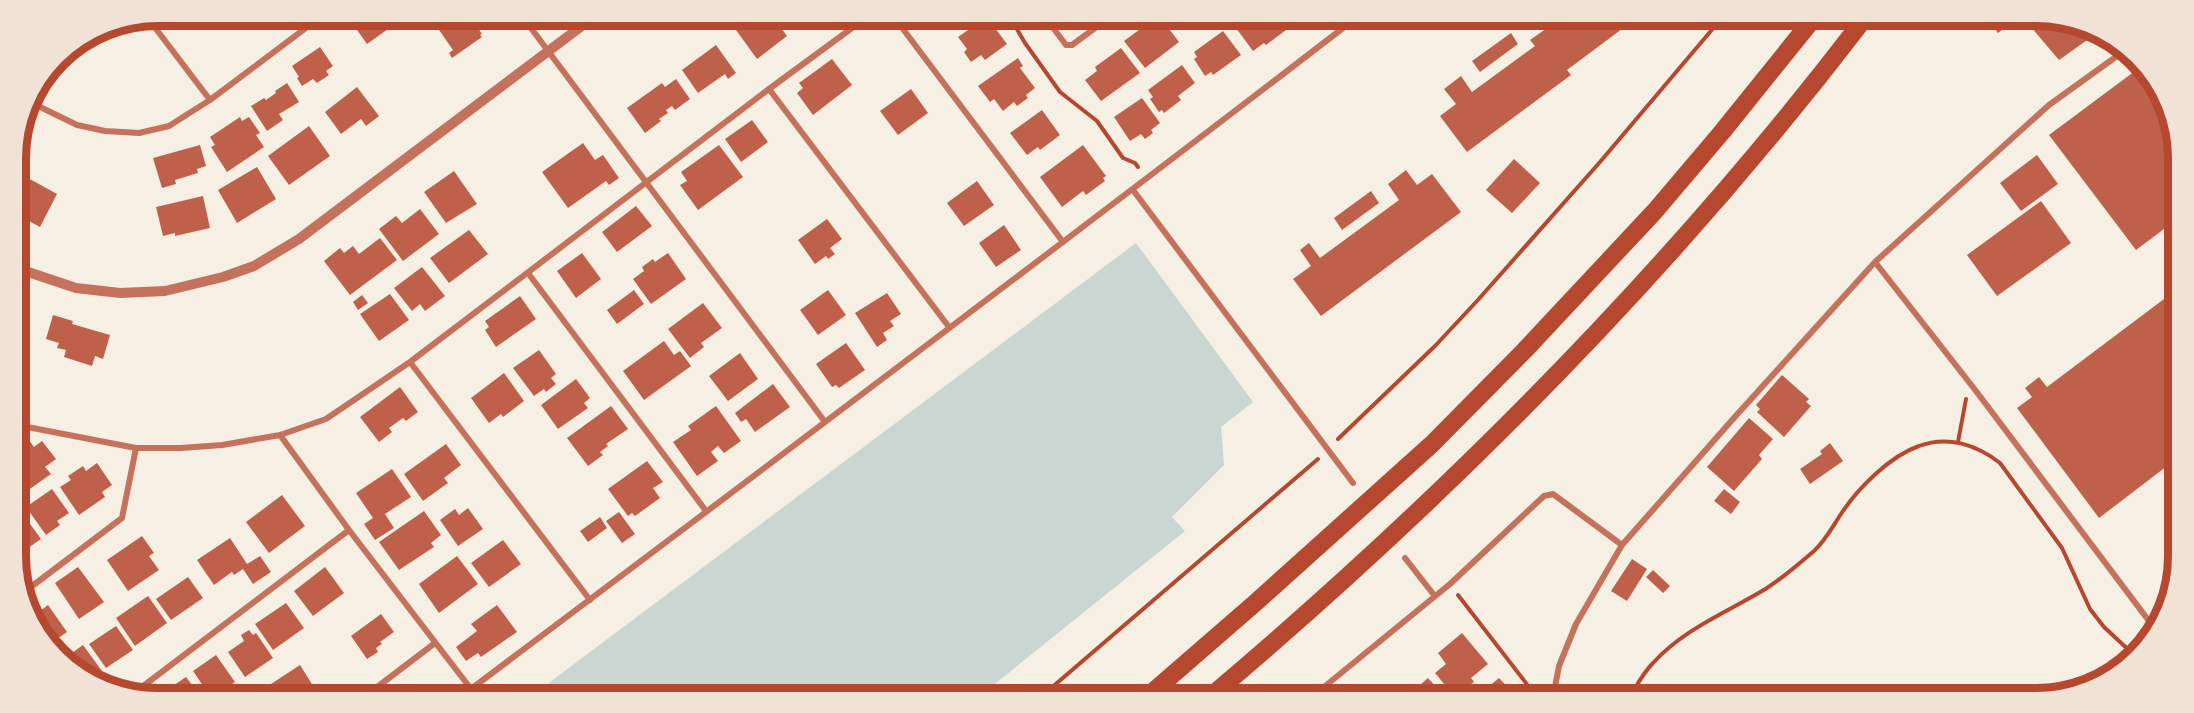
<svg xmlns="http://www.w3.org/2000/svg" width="2194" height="713" viewBox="0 0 2194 713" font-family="Figtree,sans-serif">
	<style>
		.water { fill: #c9d6d2 }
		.building { fill: #bf614a }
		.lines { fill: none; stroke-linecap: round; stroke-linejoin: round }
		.path { stroke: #b5482f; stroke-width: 4 }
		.minor { stroke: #c5725c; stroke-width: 6 }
		.tertiary { stroke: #c5725c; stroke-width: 10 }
		.motorway { stroke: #b5482f; stroke-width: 18 }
		.rim { fill: none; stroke: #b5482f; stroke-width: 8 }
	</style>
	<rect width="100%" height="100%" fill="#f6efe4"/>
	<!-- water -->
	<path class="water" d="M1136,243L1253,402L1221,427L1224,465L1172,517L1185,531L981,695L534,694Z"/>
	<!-- building -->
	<path class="building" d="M357,16H384L391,27L367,44L350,20Z
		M454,16H470L482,34L480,35L482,37L452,58L449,53L453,50L437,27Z
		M691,16H703L695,22Z
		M754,17L758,20L763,17H773L787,36L757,59L736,30Z
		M1155,18H1161L1179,42L1145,68L1124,41Z
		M1241,18H1296L1298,21L1266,45L1264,43L1253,51L1233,24Z
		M984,19L987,22L989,20L1007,44L985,60L981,55L971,62L964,52L967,49L958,37Z
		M1560,19H1621L1626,26L1567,70L1571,75L1467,152L1440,116L1456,104L1444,89L1461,76L1472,92L1535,46L1530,40Z
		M1988,20H2015L1998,33Z
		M2025,20H2073L2090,38L2059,60Z
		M1223,31L1241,55L1213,75L1211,72L1205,76L1194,59L1197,57L1194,52Z
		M1511,33L1518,44L1480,72L1472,61Z
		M716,45L736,73L728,79L725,74L698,93L682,70Z
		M320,47L333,66L326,71L329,75L317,83L313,79L302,86L297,78L299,77L292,66Z
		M1121,48L1140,73L1101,101L1085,80L1097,71L1095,67Z
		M1018,58L1023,66L1020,68L1035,88L1026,95L1028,98L1017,106L1014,102L1003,111L994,99L990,102L978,86Z
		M832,59L852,85L813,115L797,93L803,88L799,83Z
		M1182,65L1195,83L1178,96L1181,100L1164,113L1162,110L1159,112L1150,99L1153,97L1148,90Z
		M2139,68L2160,96L2176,130V220L2136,250L2049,135Z
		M676,79L690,99L675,110L672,106L666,110L668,113L659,119L661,121L645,133L627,108L662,83L665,87Z
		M287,83L299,102L279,114L283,120L267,131L251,106L264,98L266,100L276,93L275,91Z
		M357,87L379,116L366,126L361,119L341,134L325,112Z
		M911,89L928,113L898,135L880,111Z
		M1142,98L1160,123L1151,130L1153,133L1145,139L1141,134L1130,141L1114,117Z
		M1042,110L1060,135L1040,150L1038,147L1027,155L1010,133Z
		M240,117L242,121L249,117L260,133L256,135L264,147L227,172L211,147L215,145L210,137Z
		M752,120L768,142L741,162L725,139Z
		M309,126L330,156L289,185L268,156Z
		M583,143L595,160L603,155L619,178L609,185L606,181L568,208L542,172Z
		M200,145L206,166L197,169L198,173L175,180L176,184L162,188L153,158Z
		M719,145L743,177L698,210L680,185L687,181L681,172Z
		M1083,145L1106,176L1103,178L1105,181L1086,195L1083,191L1062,207L1040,177Z
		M2037,155L2058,184L2021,211L2000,183Z
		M1514,159L1540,183L1512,213L1486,190Z
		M257,167L276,199L237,223L218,190Z
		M1406,170L1417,185L1432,174L1461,212L1321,316L1293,279L1311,266L1300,250L1309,243L1320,258L1399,200L1388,184Z
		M454,171L477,204L446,223L424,192Z
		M28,178L57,194L40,227L16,214V201Z
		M977,181L994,205L964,226L947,203Z
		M1371,191L1379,203L1342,230L1334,218Z
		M203,196L210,228L175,236V233L163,236L156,207Z
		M2041,201L2071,243L1997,296L1967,255Z
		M636,206L652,226L617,252L602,232Z
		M420,209L439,234L403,261L379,229L396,216L402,223Z
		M827,219L842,239L830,248L835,254L828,259L826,256L815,264L798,240Z
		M1004,225L1021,250L996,267L979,243Z
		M469,230L488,254L449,283L430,258Z
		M380,238L397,260L350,295L324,261L340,248L344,253L353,246L359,254Z
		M582,253L601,279L576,298L557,271Z
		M668,253L686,279L651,304L633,279L644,271L642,267L653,259L655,262Z
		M422,267L445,296L425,311L420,304L412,311L394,288Z
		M634,290L644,304L617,324L607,310Z
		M828,290L846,315L818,335L800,310Z
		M887,293L901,314L890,321L894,326L883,333L887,340L877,347L855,313Z
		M390,294L409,320L379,341L360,314Z
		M362,295L368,303L358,310L353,302Z
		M520,296L536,319L496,347L485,330L489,327L485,321Z
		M2164,299L2175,315V460L2099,518L2017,408L2032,397L2025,388L2039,377L2047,387Z
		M703,303L722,328L701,343L704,347L690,358L668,329Z
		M53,315L73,321L72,324L110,335L103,359L95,356L92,366L64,357L66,350L57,348L59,343L46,339Z
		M664,341L674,355L680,351L691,366L644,400L623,371Z
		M846,343L865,370L839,388L836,385L832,387L816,364Z
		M539,350L556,374L551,378L556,384L546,392L544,389L534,396L513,368Z
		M740,353L758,379L728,401L709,376Z
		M504,373L524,401L503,417L501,414L489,423L471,398Z
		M1782,375L1809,399L1806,402L1811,406L1784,437L1757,412L1760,409L1756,405Z
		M576,379L590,398L584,403L588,408L558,429L541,405Z
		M773,384L790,407L755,432L746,419L741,422L735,413Z
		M400,387L418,412L406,421L403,418L389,428L392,432L379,442L360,417Z
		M611,406L628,429L606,444L608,446L600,452L603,455L588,466L567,438Z
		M716,406L741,441L724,453L718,446L711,452L718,461L697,476L673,442L691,430L688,426Z
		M1749,418L1773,439L1759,455L1762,459L1734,491L1707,467Z
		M23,440L25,443L29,440L34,447L42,441L56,459L45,467L51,474L17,498V444Z
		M1830,443L1843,461L1810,484L1800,469L1822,454L1820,451Z
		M446,444L461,465L444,478L448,483L423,501L404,474Z
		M647,461L663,482L653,488L660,498L635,516L632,513L628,516L608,489Z
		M97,463L112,485L102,492L105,497L79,515L60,487L71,480L68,476L83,466L86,471Z
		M392,469L411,497L385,514L394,528L375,540L364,524L373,518L356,493Z
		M52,489L69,513L57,521L60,525L46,535L26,507Z
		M1724,489L1740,502L1731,514L1714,501Z
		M282,495L305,526L269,553L246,522Z
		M468,508L483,529L458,546L440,520L455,509L459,515Z
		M20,510L41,539L18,555L17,512Z
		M424,511L441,535L431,543L434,547L399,570L379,542Z
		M619,512L635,534L622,543L606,521Z
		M600,517L607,528L588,542L580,531Z
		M142,536L154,553L149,556L159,570L128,591L107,560Z
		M230,538L247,564L260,556L271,572L253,584L243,569L234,575L232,572L214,585L197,560Z
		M503,540L521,564L489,587L471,563Z
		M457,556L478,584L439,613L419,584Z
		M1632,559L1647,569L1627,601L1611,591Z
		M78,567L104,602L79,619L55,583Z
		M325,567L344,593L313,616L294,591Z
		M1653,570L1670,586L1663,593L1646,577Z
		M188,577L203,598L171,620L156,599Z
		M148,596L167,623L135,646L116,618Z
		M286,603L304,628L273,650L255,624Z
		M48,605L67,632L48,645L31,610L37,607L40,611Z
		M497,605L517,632L481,657L478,653L466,661L456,647L477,631L471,624Z
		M381,614L394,632L380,642L382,644L376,648L378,652L367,659L351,636Z
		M116,626L133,650L106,668L89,644Z
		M249,630L253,635L256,633L273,658L245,677L228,652L244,641L241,635Z
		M1462,633L1488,664L1471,678L1474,682L1454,696L1435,673L1446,664L1438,653Z
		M83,645L102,671L94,677L65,658Z
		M216,655L235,682L219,693H208L193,671Z
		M300,665L315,689L308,693H273L268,686Z
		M186,677L198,693H162Z
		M1428,678L1443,695L1407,696Z
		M1499,678L1516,696H1477Z"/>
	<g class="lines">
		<!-- path -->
		<path class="path" d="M1010,17L1025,43L1060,92L1097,121L1123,158L1135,163L1138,167
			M1338,439L1435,346L1477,301L1600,162L1721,19
			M1958,442L1966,399
			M1458,595L1536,696
			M1043,695L1318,459
			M1630,697C1637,685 1643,673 1653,663C1685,628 1728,612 1767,588C1784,577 1799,564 1814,551C1825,541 1833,526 1841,514C1858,488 1890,456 1919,446C1948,435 1977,445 2000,463L2062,548L2090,609L2104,627L2133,654"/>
		<!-- minor -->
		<path class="minor" d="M522,16L825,422
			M147,17L210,100
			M894,17L1063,242
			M1045,17L1066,45H1072L1110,17
			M769,89L949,327
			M29,99L34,104L77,125L105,131L139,133L169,126L210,100L323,15
			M1133,190L1353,483
			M1875,262L1976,391L2152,625
			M528,273L706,511
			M410,362L590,600
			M17,425L136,448H181L222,445L280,435L326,419L410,362L769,89L867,17
			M280,435L349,530L471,689
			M1405,558L1434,595
			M23,593L122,518L136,448
			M134,693L349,530
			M368,694L435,643
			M475,694L471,689C767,466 1063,244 1356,18
			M1313,696L1450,584L1544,496L1553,494L1622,545
			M1553,697L1559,666L1576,624L1622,545L1733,419L1875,262L2049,105L2124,51"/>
		<!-- tertiary -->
		<path class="tertiary" d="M16,268L76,288L120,293L165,291L223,277L254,266L299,239L595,16"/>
		<!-- motorway -->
		<path class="motorway" d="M1148,696L1254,604L1432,444L1524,351L1655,211L1722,132L1813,19
			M1211,696C1451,493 1673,269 1864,19"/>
	</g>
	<!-- crop -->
	<path d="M0 0H2194V713H0ZM158 26H2036A132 132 0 0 1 2168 158V556A132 132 0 0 1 2036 688H158A132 132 0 0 1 26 556V158A132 132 0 0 1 158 26Z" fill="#f1e2d6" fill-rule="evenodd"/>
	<path class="rim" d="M158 26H2036A132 132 0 0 1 2168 158V556A132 132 0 0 1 2036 688H158A132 132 0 0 1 26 556V158A132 132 0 0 1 158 26Z"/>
</svg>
